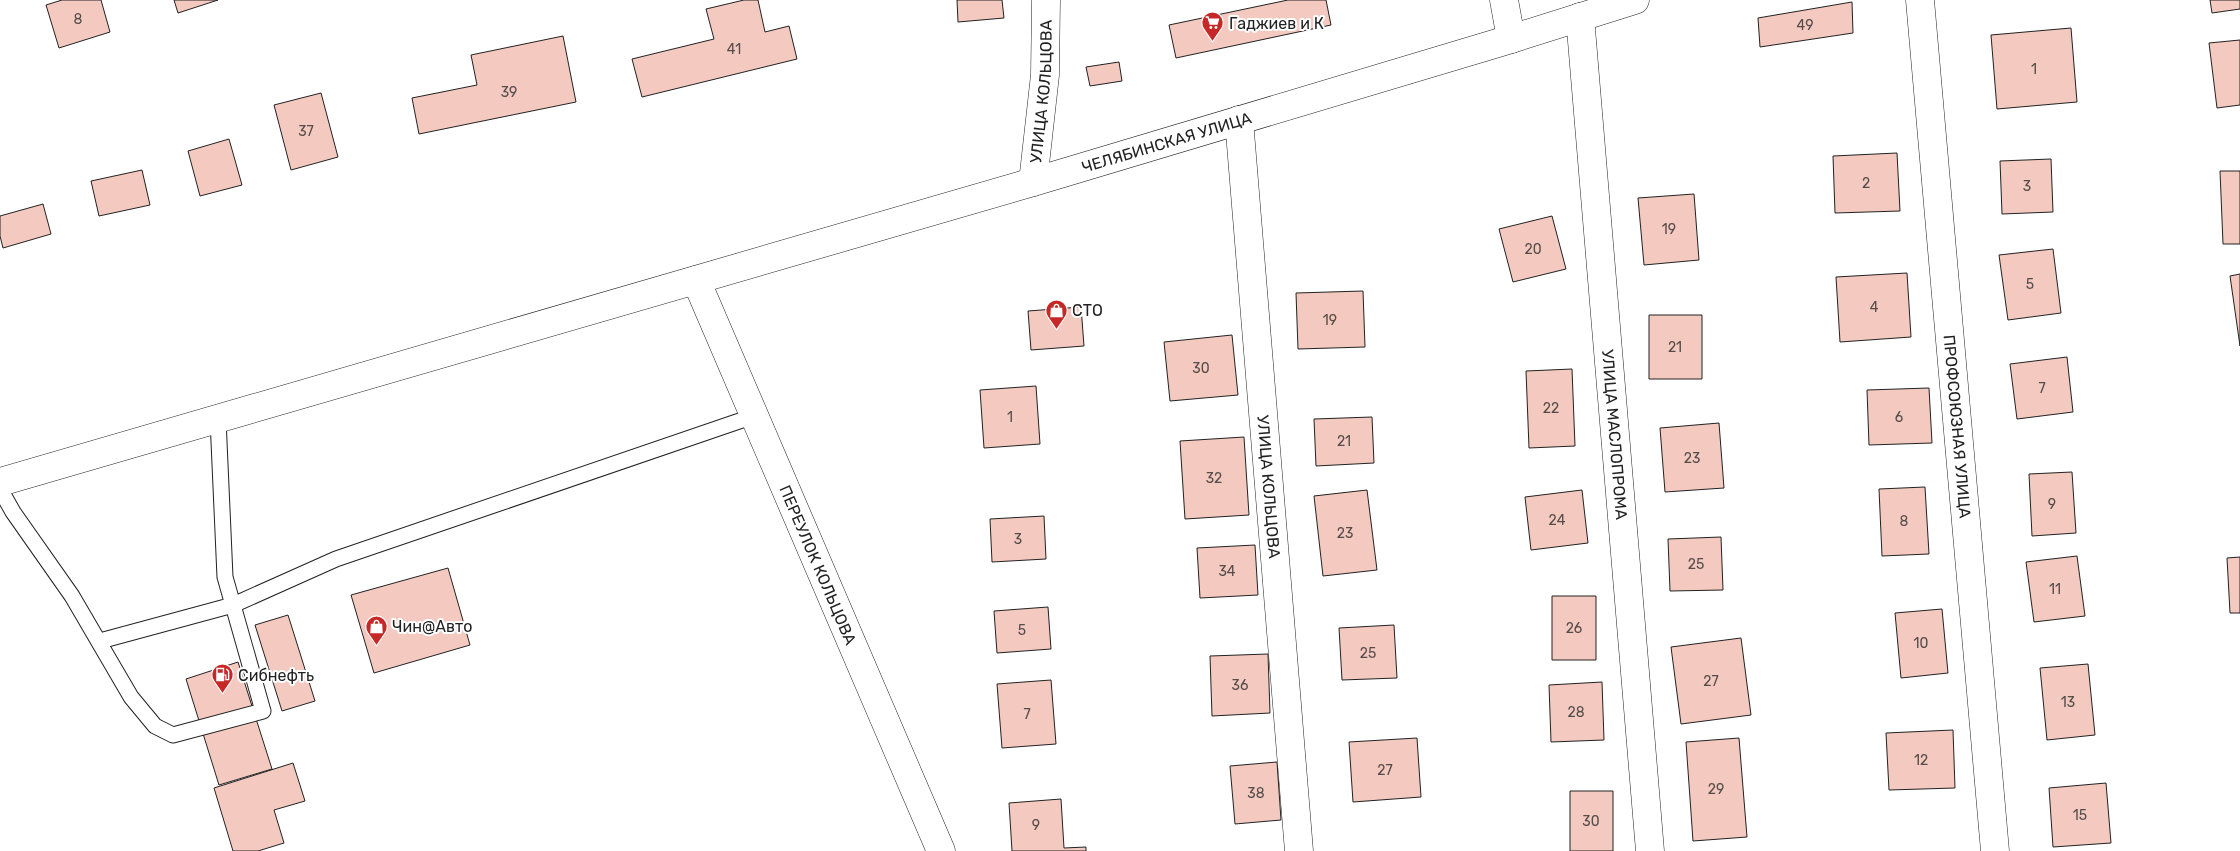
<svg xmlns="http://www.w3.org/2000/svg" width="2240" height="851" viewBox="0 0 2240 851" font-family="Rubik,sans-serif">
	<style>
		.building { fill: #f3c9c0; stroke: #222 }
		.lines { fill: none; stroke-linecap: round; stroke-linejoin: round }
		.service-casing { stroke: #222; stroke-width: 17 }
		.minor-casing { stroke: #222; stroke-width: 29 }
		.primary-casing { stroke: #222; stroke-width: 29 }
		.service { stroke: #fff; stroke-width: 15 }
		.minor { stroke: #fff; stroke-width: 28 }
		.primary { stroke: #fff; stroke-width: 28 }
		.labels { text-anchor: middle; stroke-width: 4; stroke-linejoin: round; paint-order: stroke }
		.number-label { font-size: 14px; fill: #564c4a }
		.poi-label { font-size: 16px; fill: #222; stroke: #fff; text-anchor: start }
		.street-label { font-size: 16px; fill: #222; stroke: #fff }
	</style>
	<rect width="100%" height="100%" fill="#fff"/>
	<!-- building -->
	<path class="building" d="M62,0H101L110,32L59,48L46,5Z
		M174,0H218L178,13Z
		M744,0H758L765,32L789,26L797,59L642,97L632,59L714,39L706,9Z
		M957,0H1002L1004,18L958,22Z
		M1288,0H1326L1331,25L1176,58L1169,25Z
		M2210,0H2240V9L2212,13Z
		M1852,2L1853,33L1760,47L1758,18Z
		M2071,28L2077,102L1997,109L1991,35Z
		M563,36L576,102L419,134L412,98L477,85L471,55Z
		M2240,40V105L2217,108L2209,43Z
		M1119,62L1122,81L1090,86L1086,67Z
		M321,93L338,157L291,170L274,105Z
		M229,139L242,185L200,196L188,151Z
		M1897,153L1900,211L1835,213L1833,156Z
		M2051,159L2053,212L2002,214L2000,161Z
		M142,170L150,205L99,216L91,181Z
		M2220,171H2240V244H2223Z
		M1694,194L1699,260L1644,265L1638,198Z
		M43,204L51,234L3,248L0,236V216Z
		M1552,216L1566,269L1513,282L1499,229Z
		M2053,249L2061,313L2008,320L1999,255Z
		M1907,273L1911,337L1840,342L1836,277Z
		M2240,274V346L2230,276Z
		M1363,291L1365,347L1298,349L1296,293Z
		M1081,307L1084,346L1031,350L1028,311Z
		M1649,315H1702V379H1649Z
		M1232,335L1238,395L1170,401L1164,342Z
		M2067,357L2073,412L2017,419L2010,364Z
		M1572,369L1575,446L1529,448L1526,371Z
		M1036,386L1040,444L984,448L980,390Z
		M1929,388L1932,443L1869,445L1867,390Z
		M1372,417L1374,463L1316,466L1314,419Z
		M1719,423L1724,488L1665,492L1660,428Z
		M1244,437L1249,515L1185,519L1180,441Z
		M2072,472L2076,533L2032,536L2029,474Z
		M1925,487L1929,554L1882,556L1879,489Z
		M1367,490L1377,570L1323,576L1314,496Z
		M1582,490L1588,543L1531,550L1525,497Z
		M1044,516L1046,559L992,562L990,519Z
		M1721,537L1723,590L1670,591L1668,539Z
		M1255,545L1258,595L1200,598L1197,548Z
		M2077,556L2085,616L2034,622L2026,562Z
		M2240,557V613H2230L2227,558Z
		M448,568L470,645L374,673L351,595Z
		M1552,596H1596V660H1552Z
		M1048,607L1051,649L997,653L994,611Z
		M1942,609L1948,673L1901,678L1895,613Z
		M288,615L315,701L282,711L255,625Z
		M1394,625L1397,678L1342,680L1339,628Z
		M1741,638L1751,715L1681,724L1671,647Z
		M1268,654L1270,713L1212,716L1210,656Z
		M238,662L272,769L219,785L186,679Z
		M2088,664L2095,735L2047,740L2040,668Z
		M1051,680L1056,744L1002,748L997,684Z
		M1602,682L1604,740L1551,742L1549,685Z
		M1953,730L1955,788L1889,790L1886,733Z
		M1417,738L1421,797L1353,802L1349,742Z
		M1739,738L1747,837L1693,841L1686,742Z
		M1277,762L1281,820L1235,824L1230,766Z
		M293,763L305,801L274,810L284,843L258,851H233L214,788Z
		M2106,783L2111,843L2053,847L2049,788Z
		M1570,791H1613V851H1570Z
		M1061,799L1064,848L1086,847V851H1012L1009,803Z"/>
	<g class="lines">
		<defs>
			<path id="service" d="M0,489L13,512L72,596L131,697L155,726L173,735L263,711L225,577L218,419
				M100,641L233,605L336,559L754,416"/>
			<g id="minor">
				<path d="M1504,0L1511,39"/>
				<path id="s1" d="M1920,0L1995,851"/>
				<path id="s2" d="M1580,17L1650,851"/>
				<path id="s3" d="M1239,120L1299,851"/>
				<path id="s4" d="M1033,182L1045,75L1046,0"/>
				<path id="s5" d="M696,280L941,851"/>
			</g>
			<g id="primary">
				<path id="s6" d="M0,482L1033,182L1511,39L1635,0"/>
			</g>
		</defs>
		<!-- service casing -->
		<use href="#service" class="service-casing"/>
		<!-- minor casing -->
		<use href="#minor" class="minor-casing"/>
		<!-- primary casing -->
		<use href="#primary" class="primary-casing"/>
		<!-- service -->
		<use href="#service" class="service"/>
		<!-- minor -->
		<use href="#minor" class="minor"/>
		<!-- primary -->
		<use href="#primary" class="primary"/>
	</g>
	<!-- icons -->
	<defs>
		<symbol id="supermarket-pin" viewBox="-11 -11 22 30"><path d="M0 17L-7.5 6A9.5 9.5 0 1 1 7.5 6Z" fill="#c62828" stroke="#fff"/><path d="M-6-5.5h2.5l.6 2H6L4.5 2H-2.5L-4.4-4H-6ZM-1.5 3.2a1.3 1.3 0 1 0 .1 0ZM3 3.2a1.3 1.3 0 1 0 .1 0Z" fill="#fff"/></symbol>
		<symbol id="shop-pin" viewBox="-11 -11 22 30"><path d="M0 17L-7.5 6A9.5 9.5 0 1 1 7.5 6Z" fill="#c62828" stroke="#fff"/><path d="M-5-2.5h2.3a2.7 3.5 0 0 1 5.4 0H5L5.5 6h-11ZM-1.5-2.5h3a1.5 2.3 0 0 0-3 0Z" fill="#fff"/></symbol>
		<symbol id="fuel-pin" viewBox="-11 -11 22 30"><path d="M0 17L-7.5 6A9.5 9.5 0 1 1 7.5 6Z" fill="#c62828" stroke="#fff"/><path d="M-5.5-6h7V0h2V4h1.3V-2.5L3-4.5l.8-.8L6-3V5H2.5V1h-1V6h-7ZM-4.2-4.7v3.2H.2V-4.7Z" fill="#fff"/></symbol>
	</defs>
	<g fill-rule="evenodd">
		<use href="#supermarket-pin" x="1200" y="10" width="25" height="34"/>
		<use href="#shop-pin" x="1044" y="298" width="25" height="34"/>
		<use href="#shop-pin" x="364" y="614" width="25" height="34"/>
		<use href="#fuel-pin" x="210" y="662" width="25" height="34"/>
	</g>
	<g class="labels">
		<!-- number labels -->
		<g class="number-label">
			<text x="78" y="24">8</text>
			<text x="1805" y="30">49</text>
			<text x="734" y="54">41</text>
			<text x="2034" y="74">1</text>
			<text x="509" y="97">39</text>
			<text x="306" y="136">37</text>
			<text x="1866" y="188">2</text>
			<text x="2027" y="191">3</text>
			<text x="1669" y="234">19</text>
			<text x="1533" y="254">20</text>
			<text x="2030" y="289">5</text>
			<text x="1874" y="312">4</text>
			<text x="1330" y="325">19</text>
			<text x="1675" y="352">21</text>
			<text x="1201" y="373">30</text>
			<text x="2042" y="393">7</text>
			<text x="1551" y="413">22</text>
			<text x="1010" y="422">1</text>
			<text x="1899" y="422">6</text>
			<text x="1344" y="446">21</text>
			<text x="1692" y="463">23</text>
			<text x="1214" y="483">32</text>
			<text x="2052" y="509">9</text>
			<text x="1557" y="525">24</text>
			<text x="1904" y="526">8</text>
			<text x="1345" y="538">23</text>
			<text x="1018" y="544">3</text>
			<text x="1696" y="569">25</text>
			<text x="1227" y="576">34</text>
			<text x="2055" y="594">11</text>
			<text x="1574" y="633">26</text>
			<text x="1022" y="635">5</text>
			<text x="1921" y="648">10</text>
			<text x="1368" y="658">25</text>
			<text x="1711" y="686">27</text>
			<text x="1240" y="690">36</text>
			<text x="2068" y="707">13</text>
			<text x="1576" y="717">28</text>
			<text x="1027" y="719">7</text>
			<text x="1921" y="765">12</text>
			<text x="1385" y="775">27</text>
			<text x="1716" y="794">29</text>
			<text x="1256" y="798">38</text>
			<text x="2080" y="820">15</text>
			<text x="1591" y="826">30</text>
			<text x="1036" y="830">9</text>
		</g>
		<!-- poi labels -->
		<g class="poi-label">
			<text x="1229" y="29">Гаджиев и К</text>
			<text x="1072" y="316">СТО</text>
			<text x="392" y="632">Чин@Авто</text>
			<text x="238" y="681">Сибнефть</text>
		</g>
		<!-- street labels -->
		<g class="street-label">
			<text dy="6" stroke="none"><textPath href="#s4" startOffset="91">УЛИЦА КОЛЬЦОВА</textPath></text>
			<text dy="6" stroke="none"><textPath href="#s6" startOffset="1215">ЧЕЛЯБИНСКАЯ УЛИЦА</textPath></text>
			<text dy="6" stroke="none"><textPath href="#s1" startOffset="428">ПРОФСОЮЗНАЯ УЛИЦА</textPath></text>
			<text dy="6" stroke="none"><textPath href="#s2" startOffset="419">УЛИЦА МАСЛОПРОМА</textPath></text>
			<text dy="6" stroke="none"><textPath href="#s3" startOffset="368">УЛИЦА КОЛЬЦОВА</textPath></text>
			<text dy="6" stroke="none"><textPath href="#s5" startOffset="310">ПЕРЕУЛОК КОЛЬЦОВА</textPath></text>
		</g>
	</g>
</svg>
